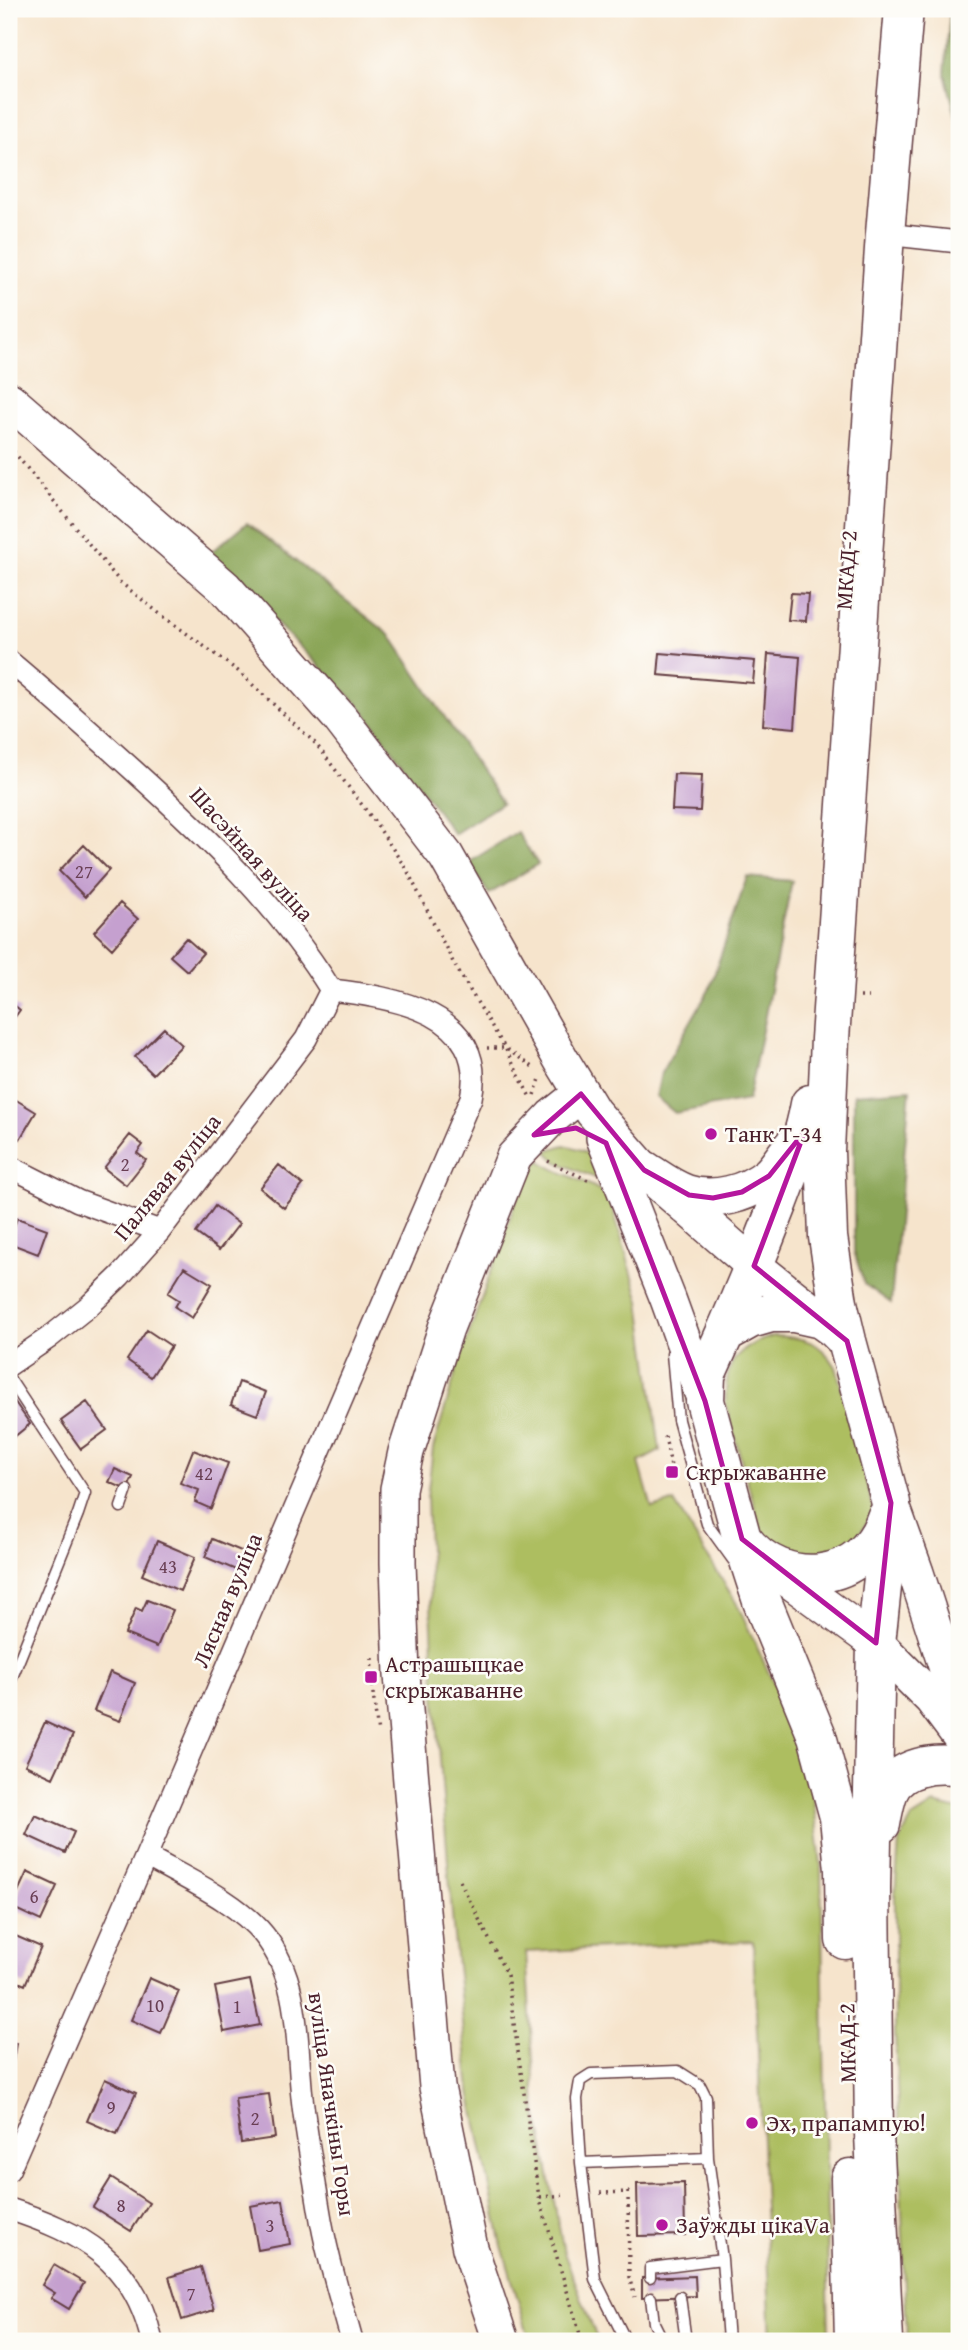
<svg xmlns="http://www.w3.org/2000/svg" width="968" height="2350" viewBox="0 0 968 2350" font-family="'Gentium Book Plus',serif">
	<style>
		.green { fill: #adbe61; stroke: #7c6e46; stroke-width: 2 }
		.forest { fill: #8aa557; stroke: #6a6241; stroke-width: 2 }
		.building { fill: #c5a0cf }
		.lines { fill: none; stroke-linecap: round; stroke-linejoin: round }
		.lane-casing { stroke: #643d43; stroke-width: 13 }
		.street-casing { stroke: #643d43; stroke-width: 24 }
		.primary-casing { stroke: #643d43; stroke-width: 38 }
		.highway-casing { stroke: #643d43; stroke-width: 41 }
		.path { stroke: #643d43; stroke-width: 3.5; stroke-dasharray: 2 5; stroke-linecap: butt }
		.lane { stroke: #fff; stroke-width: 10 }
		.street { stroke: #fff; stroke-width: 21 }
		.primary { stroke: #fff; stroke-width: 35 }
		.highway { stroke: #fff; stroke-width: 38 }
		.marked { fill: none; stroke: #b5179e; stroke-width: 5; stroke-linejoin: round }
		.poi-dot { fill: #b5179e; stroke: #fdfcf7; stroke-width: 2.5 }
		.labels { text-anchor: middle; stroke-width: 5; stroke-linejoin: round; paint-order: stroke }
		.number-label { font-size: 19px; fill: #693f54 }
		.street-label { font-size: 23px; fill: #4a1f2b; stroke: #fdfcf7 }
		.poi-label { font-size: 23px; fill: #4a1f2b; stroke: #fdfcf7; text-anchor: start }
	</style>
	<rect width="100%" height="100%" fill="#fdfcf7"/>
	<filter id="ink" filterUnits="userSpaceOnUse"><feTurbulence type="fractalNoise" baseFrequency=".0143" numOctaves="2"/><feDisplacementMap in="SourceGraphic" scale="14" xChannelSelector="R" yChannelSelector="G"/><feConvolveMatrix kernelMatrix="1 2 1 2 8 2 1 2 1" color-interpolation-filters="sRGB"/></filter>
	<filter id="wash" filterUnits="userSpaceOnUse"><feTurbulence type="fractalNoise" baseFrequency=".00686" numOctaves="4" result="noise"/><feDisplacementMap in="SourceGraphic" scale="28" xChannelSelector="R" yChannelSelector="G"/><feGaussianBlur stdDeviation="1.57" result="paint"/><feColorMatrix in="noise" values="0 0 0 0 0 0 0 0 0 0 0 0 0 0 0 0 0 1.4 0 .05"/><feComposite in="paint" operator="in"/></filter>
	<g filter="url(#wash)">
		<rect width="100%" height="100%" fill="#f6e4cc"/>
		<!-- green -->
		<path class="green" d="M564,1145C594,1151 592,1157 605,1182L557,1162L546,1151Z
			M539,1160C561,1176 588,1180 609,1196L640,1301L660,1451L639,1462L652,1508L674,1502L737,1604L792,1723L813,1795L821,1865L829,2341H771L753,1941L526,1952L536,2107L564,2253L598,2341H530L502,2246L470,2091L453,1927L434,1681L427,1498L433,1448L459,1362L515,1203Z
			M774,1336C803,1337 821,1341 836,1367L874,1511L846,1555L785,1557L762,1533L726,1406C724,1365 733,1348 774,1336Z
			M934,1804L959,1810V2341H907L895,2032V1895L899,1842L912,1818Z"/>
		<!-- forest -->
		<path class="forest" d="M950,9H959V127L945,74Z
			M247,523L390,635L502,803L454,834L361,707L207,555Z
			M517,832L538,864L489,894L468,863Z
			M747,877L792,881L748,1100L675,1113L656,1097L661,1073L709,990Z
			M910,1090L891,1303L864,1284L854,1251V1094Z"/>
		<g id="blocks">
			<!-- building -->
			<path class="building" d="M791,593L808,594L806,621L788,620Z
				M660,653L755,661L753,683L658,675Z
				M768,654L800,657L795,728L763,725Z
				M674,774L702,775L700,811L672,810Z
				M84,845L109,870L85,897L59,871Z
				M120,903L138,919L112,949L94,932Z
				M186,938L203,953L187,971L170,956Z
				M9,1001L20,1010L9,1025Z
				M164,1028L182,1045L153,1074L135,1057Z
				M13,1098L36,1112L20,1139L9,1132V1105Z
				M130,1135L143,1145L137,1153L146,1160L126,1185L104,1168Z
				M279,1165L303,1185L284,1208L260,1188Z
				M215,1206L239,1224L219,1250L196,1233Z
				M17,1218L47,1229L38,1254L9,1243Z
				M184,1267L212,1284L192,1318L175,1307L179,1300L168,1293Z
				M147,1330L171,1346L151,1377L127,1360Z
				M239,1382L266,1392L257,1415L231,1405Z
				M10,1395L30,1424L14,1437L9,1430V1396Z
				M87,1402L107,1430L81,1449L61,1421Z
				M193,1450L228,1463L211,1509L195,1502L199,1490L180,1483Z
				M115,1469L133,1477L127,1490L109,1482Z
				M212,1539L251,1555L243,1573L205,1557Z
				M157,1541L195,1557L180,1591L142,1575Z
				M147,1600L173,1610L157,1647L125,1634L136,1608L142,1611Z
				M110,1672L135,1683L120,1721L94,1711Z
				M45,1722L73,1735L53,1778L25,1765Z
				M35,1815L74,1832L65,1853L26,1835Z
				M27,1872L57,1886L41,1921L11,1907Z
				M11,1934L41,1947L25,1985L9,1978V1940Z
				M149,1978L179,1991L161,2033L131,2020Z
				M250,1980L260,2025L224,2032L215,1987Z
				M9,2042L16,2043L13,2062H9Z
				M105,2079L136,2093L117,2134L87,2121Z
				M269,2094L275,2138L241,2143L235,2098Z
				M111,2178L149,2203L131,2231L93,2207Z
				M684,2183L685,2235L638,2236L637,2184Z
				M283,2200L290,2244L258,2250L250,2206Z
				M54,2265L84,2283L69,2309L51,2298L55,2293L42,2285Z
				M201,2267L214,2310L182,2320L169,2277Z
				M695,2276L696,2296L642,2298V2278Z"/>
		</g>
	</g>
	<g filter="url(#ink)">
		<use href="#blocks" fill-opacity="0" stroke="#643d43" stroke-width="2"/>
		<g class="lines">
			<defs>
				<path id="lane" d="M672,1354L678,1420L707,1524L733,1560
					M9,1378L85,1493L78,1514L9,1685
					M121,1507L127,1490
					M581,2163L708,2158
					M650,2278V2268L722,2259
					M680,2297L686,2341
					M651,2298L654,2323L663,2341
					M626,2341L595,2279L581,2163L577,2099L580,2081L591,2074L678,2071L700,2085L706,2097L708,2158L722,2259L728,2341"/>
				<path id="street" d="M885,234L959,242
					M9,661C51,696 92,733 133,770C206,836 279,906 331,990C394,997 489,1013 471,1098L146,1856L9,2170
					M9,1166L78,1201L160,1231
					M9,1365L50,1337L90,1305L120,1276L160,1231L306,1039L331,990
					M146,1856C184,1878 237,1901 264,1935C301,1981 296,2042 302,2097C306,2134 313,2171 319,2208C326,2253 340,2297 352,2341
					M9,2209C82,2233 134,2260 152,2341"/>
				<path id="primary" d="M9,400L225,588L339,717L446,856L562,1061L593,1112L644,1170L754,1266L821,1319
					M604,1138L668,1299L705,1401
					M891,1503L916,1573L959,1706
					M770,1566L876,1643L932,1699L959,1735
					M501,2341L470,2248L437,2087L402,1675L398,1563V1489L406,1452L446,1328L514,1157L552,1117L581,1094"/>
				<path id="highway" d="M644,1170C657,1178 671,1189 686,1194C713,1203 747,1194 769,1176C778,1168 785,1155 793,1146
					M725,1333C744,1290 762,1246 779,1202C791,1170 804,1138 810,1104
					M742,1539C783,1592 864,1584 886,1518
					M881,1824C883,1813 885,1801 889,1791C900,1766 935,1762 959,1766
					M845,1940L844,1870L839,1817L817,1736L762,1601L742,1539L705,1401L706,1375L725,1333L750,1319L771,1313H794L821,1319L835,1329L847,1341
					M850,2178L854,2341
					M884,2341L874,2134L871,1889L876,1643L891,1503L847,1341L838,1303L828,1237L825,1151L830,1039L885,234L904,9"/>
			</defs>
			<!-- lane casing -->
			<use href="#lane" class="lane-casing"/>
			<!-- street casing -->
			<use href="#street" class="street-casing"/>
			<!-- primary casing -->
			<use href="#primary" class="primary-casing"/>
			<!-- highway casing -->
			<use href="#highway" class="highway-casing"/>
			<!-- path -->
			<path class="path" d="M9,446L120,582L160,614L238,671L316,744L375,822L408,872L454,964L505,1048L531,1099
				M860,997H872
				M487,1048H505L533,1067
				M534,1095L540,1079
				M548,1161L592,1182
				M665,1436L672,1472L676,1471
				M372,1658L371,1677L378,1734
				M460,1881L507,1975L539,2197L582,2341
				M600,2193L628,2192L629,2277L635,2297
				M540,2197L566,2195"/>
			<!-- lane -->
			<use href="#lane" class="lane"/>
			<!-- street -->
			<use href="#street" class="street"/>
			<!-- primary -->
			<use href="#primary" class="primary"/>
			<!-- highway -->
			<use href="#highway" class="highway"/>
		</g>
	</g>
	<!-- marked area -->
	<path class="marked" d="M581,1094L644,1170L689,1195L713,1198L742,1192L769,1176L805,1131L754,1266L847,1341L891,1503L876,1643L742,1539L705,1401L606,1143L576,1128L534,1135Z"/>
	<!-- markers -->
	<g class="poi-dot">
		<circle cx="711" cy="1134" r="7"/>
		<rect x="665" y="1465" width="14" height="14" rx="3.5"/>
		<rect x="364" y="1670" width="14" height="14" rx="3.5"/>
		<circle cx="752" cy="2123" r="7"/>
		<circle cx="662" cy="2225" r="7"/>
	</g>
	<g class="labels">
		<!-- number labels -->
		<g class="number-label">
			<text x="84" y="878">27</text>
			<text x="125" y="1171">2</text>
			<text x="204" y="1480">42</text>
			<text x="168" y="1573">43</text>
			<text x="34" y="1903">6</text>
			<text x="155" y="2012">10</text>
			<text x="237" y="2013">1</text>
			<text x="111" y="2114">9</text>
			<text x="255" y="2125">2</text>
			<text x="121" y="2212">8</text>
			<text x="270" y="2232">3</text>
			<text x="191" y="2300">7</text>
		</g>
		<!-- street labels -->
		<g class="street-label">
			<text transform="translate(846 570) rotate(-86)" y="8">МКАД-2</text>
			<text transform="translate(252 854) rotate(48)" y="8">Шасэйная вуліца</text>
			<text transform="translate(167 1177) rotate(-51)" y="8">Палявая вуліца</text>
			<text transform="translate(227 1600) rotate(-67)" y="8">Лясная вуліца</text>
			<text transform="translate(847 2043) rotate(-91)" y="8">МКАД-2</text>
			<text transform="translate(332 2104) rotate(82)" y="8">вуліца Яначкіны Горы</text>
		</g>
		<!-- poi labels -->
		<g class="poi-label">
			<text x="725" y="1142">Танк Т-34</text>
			<text x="686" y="1480">Скрыжаванне</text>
			<text x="385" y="1672">Астрашыцкае<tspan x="385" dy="26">скрыжаванне</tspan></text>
			<text x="766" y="2131">Эх, прапампую!</text>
			<text x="676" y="2233">Заўжды цікаVа</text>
		</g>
	</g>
	<!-- margin -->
	<rect width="968" height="2350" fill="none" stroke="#fdfcf7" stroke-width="35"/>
</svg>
